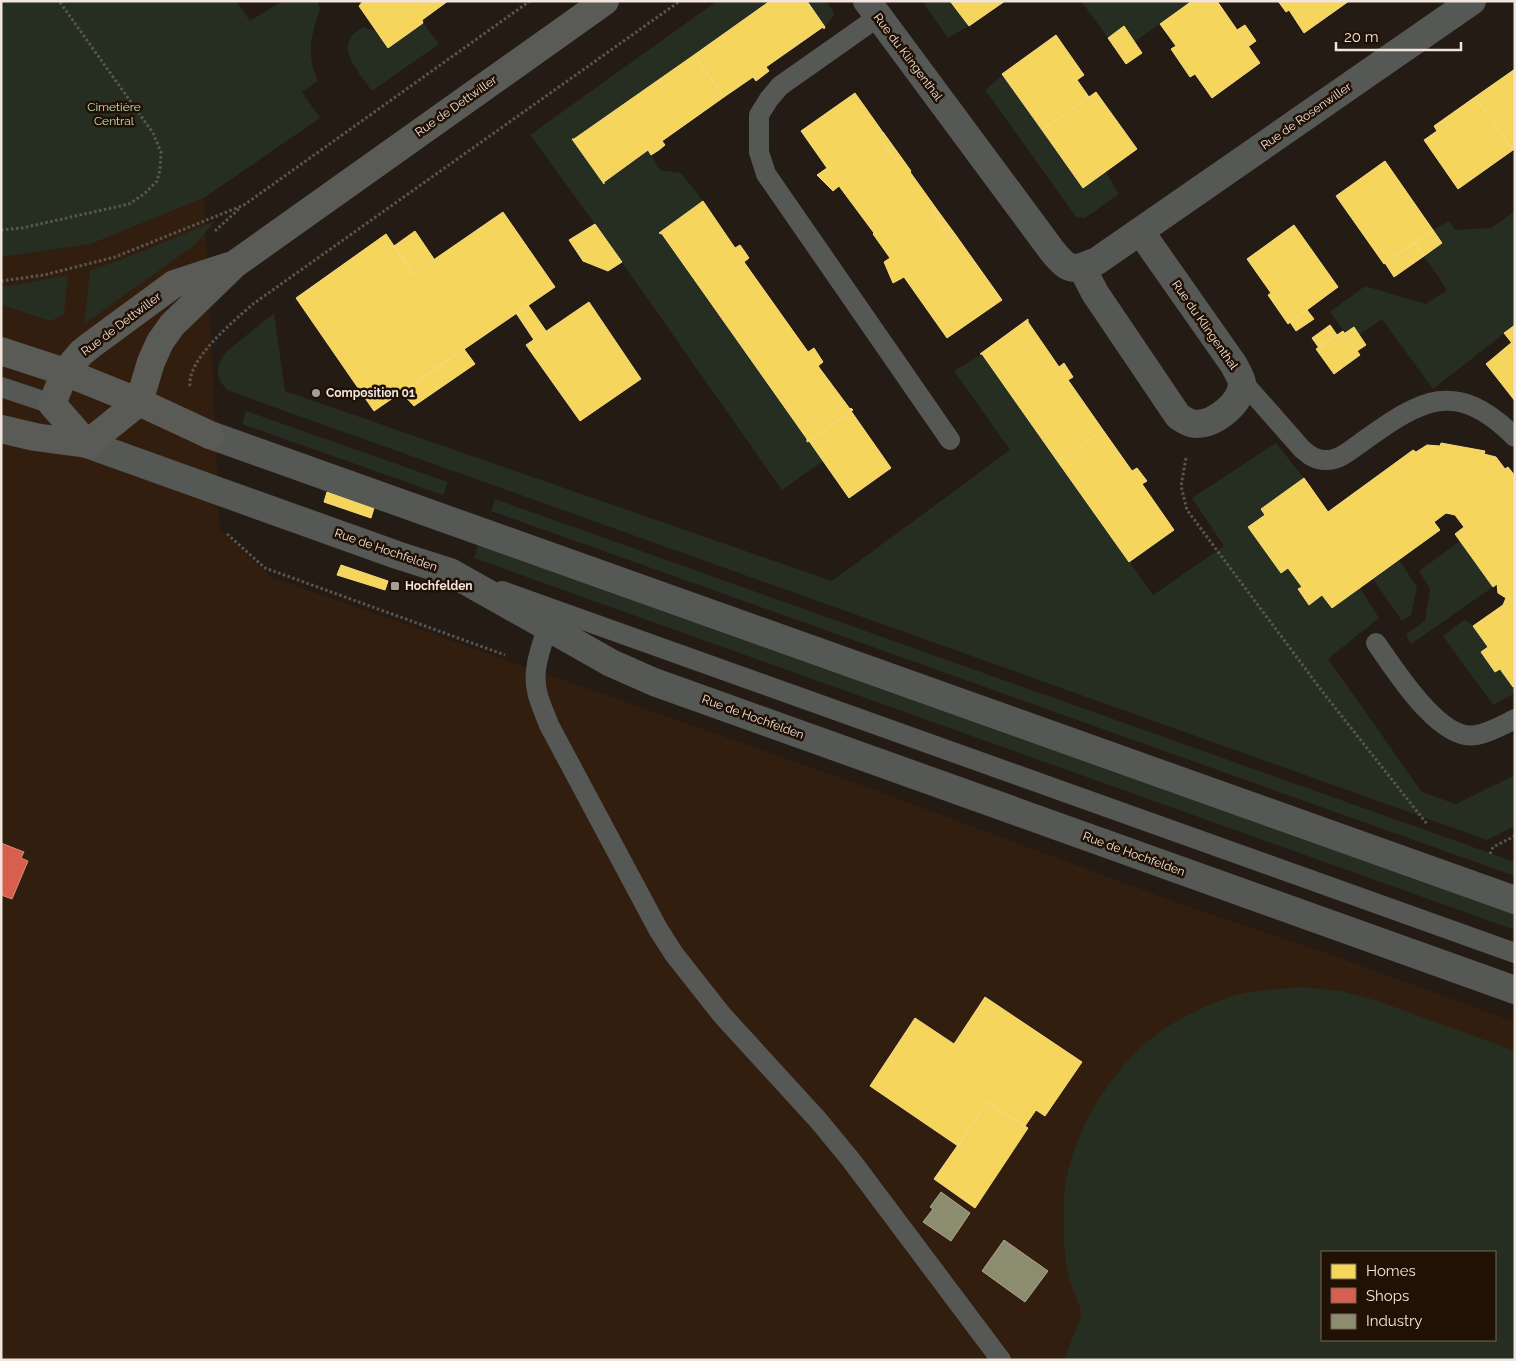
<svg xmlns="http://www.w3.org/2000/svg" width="1516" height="1361" viewBox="0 0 1516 1361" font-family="Raleway,sans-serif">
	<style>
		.built { fill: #321e0e; fill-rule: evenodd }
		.green { fill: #252e20; fill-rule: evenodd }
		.homes { fill: #f6d55c; stroke: #f4da82 }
		.shops { fill: #d6604d; stroke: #de8878 }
		.industry { fill: #8c8c6e; stroke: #aaa78f }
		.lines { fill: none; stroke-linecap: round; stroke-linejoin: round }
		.path { stroke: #585653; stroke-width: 3; stroke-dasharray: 2.5 2.5; stroke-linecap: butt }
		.lane { stroke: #565855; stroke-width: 20 }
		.street { stroke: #565855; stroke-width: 28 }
		.secondary { stroke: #5a5a56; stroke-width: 28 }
		.poi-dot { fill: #a99e96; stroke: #211105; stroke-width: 2 }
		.labels { text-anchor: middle; stroke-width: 5; stroke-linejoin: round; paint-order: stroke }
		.street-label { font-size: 12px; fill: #f1e5dc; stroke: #211105 }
		.park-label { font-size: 12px; fill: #bbe0b4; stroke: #211105 }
		.poi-label { font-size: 12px; font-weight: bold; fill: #f1e5dc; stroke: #211105; text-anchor: start }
	</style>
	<rect width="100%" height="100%" fill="#241b14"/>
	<!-- built -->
	<path class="built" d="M204,198L220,530L271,577L861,785L1181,904L1326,953L1515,1022V1360H1V257L91,244ZM1322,1252H1495V1340H1322Z"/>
	<!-- green -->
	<path class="green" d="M1,1H236L250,21L282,1H317L320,9C311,36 306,54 318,81L302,92L320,118L204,198L91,244L1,257Z
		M717,1H770L574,139H572L604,184V182L648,150L660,170L681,173L703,201L659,234H662L807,439V442L809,441L823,461L782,490L595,224L530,135Z
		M807,1H826L835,14L825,26Z
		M922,1H951L969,26L948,38Z
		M1081,1H1192L1134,42L1124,26L1108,38Z
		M423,23L439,44L372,91C358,71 330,43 364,27L376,31L388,48Z
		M1003,75L1083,188L1106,172L1119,194L1085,218L1076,217L985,90Z
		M1515,211V325L1433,389L1382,319L1359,335L1354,327L1345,333L1330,312L1365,286L1426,304L1447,290L1424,256L1442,243L1433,230L1449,221L1455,230L1491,228Z
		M215,221L195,245L84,324L90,270L121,260Z
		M68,275L64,314L51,321L1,305V286L21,284Z
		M274,313L285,391L832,581L1010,450L954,371L982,354L1153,595L1224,546L1192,498L1276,443L1304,478L1261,509L1265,515L1281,573L1288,568L1302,587L1298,589L1309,605L1322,595L1332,608L1360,588L1379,618L1328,659L1422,792L1456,804L1515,775V826L1487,840L229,391C214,378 215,366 227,351Z
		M246,411L448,482L443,495L242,424Z
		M495,499L1515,862V876L491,511Z
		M1460,541L1493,587L1411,644L1406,634L1425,621L1430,589L1419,571Z
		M479,543L1515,909V930L474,558Z
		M1399,560L1417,587L1411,615L1402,621L1373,579Z
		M1465,619L1473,626L1488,647L1481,652L1495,672L1500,669L1513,687L1515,686V693L1493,705L1443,636Z
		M1302,987L1341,991L1378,1001L1515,1051V1360H1064C1067,1351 1080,1321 1081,1313C1081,1306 1071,1286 1069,1277C1063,1253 1063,1227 1064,1202C1066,1141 1109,1070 1157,1034C1177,1019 1201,1008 1224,999C1249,990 1276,989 1302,987ZM1322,1252H1495V1340H1322Z"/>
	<!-- homes -->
	<path class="homes" d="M448,1L422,20L423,23L388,48L359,6L363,1Z
		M770,1H807L825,27L824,29L823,27L766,67L769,71L756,81L753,77L724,97L694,55Z
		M950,1H1005L969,26Z
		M1192,1H1217L1260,63L1212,98L1195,74L1190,77L1171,49L1176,46L1160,24Z
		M1278,1H1349L1304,33L1289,10L1286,12Z
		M1245,25L1256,41L1249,46L1237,30Z
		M1124,26L1142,53L1126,64L1108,38Z
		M1056,35L1084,75L1077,80L1089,97L1042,130L1002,74Z
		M694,55L724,97L662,141L665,145L659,150L651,155L648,150L604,182V184L572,139H574Z
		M1515,69V149L1513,150L1475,97Z
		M1096,92L1137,149L1083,188L1042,130Z
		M855,93L882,131L883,134L879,137L896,160L901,157L911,171L910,172L938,211L934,214L951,238L955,234L1002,300L947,338L904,277L893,283L884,262L890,258L873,234L874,233L839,186L833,191L817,175L827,168L801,131Z
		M1475,97L1513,150L1458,189L1424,140L1437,131L1434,126Z
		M883,132L901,157L896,160L879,137Z
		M1385,161L1433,230L1384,264L1336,196Z
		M703,201L735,248L740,245L745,252L749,258L744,262L808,352L814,348L823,362L818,366L850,409L851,408L853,410L809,441L807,442V439L662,234L659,233Z
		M938,211L955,234L951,238L934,214Z
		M503,212L555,287L374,411L296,298L386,234L413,274Z
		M595,224L622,262L608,271L583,261L569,240Z
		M1294,225L1338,287L1288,324L1268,295L1271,293L1247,259Z
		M1433,230L1442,243L1424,256L1414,243Z
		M415,231L434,259L413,274L394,246Z
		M1414,243L1424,256L1394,277L1385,263Z
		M589,302L641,379L580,421L526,345Z
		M528,305L546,331L534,340L516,313Z
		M1307,310L1314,319L1296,331L1290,322Z
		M1028,319V322L1059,367L1064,363L1073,377L1068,380L1103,430L1058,462L982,354H980Z
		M1330,325L1337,335L1319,348L1312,338Z
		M1515,325V347L1504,333Z
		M1354,327L1366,345L1357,351L1345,333Z
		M1343,331L1360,355L1334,374L1316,349Z
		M1511,343L1515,347V401L1486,364Z
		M464,349L475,364L414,406L401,392Z
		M851,411L891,468L849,498L809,441Z
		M1103,430L1132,471L1137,468L1147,481L1142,484L1174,530L1129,562L1058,462Z
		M1441,443L1485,451L1484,454L1496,457L1505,469L1508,467L1515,476V686L1513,687L1500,669L1495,672L1481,652L1488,647L1473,626L1503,605L1506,598L1498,593L1497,584L1493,587L1455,534L1464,527L1455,515L1446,513L1434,522L1440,530L1332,608L1322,595L1309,605L1298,589L1302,587L1288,568L1281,573L1248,527L1265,515L1261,509L1304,478L1328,512L1413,450L1416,452L1427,445L1440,446Z
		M327,492L374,508L371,518L324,502Z
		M341,565L388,581L385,590L337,575Z
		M985,997L1082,1062L1045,1116L1036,1110L1025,1126L988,1102L958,1146L870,1086L915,1018L954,1044Z
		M988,1102L1028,1128L975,1208L934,1179Z"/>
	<!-- shops -->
	<path class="shops" d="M1,843L24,852L21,858L28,861L12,899L1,895Z"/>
	<!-- industry -->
	<path class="industry" d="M941,1192L970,1213L951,1241L923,1222L933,1209L930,1207Z
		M1004,1240L1048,1271L1025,1302L982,1271Z"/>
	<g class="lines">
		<!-- path -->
		<path class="path" d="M1,230L22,228L129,204L144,194L157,181L160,170L161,152L153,133L59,1
			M215,231L241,207
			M1,281L44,275L115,257L244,205L530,1
			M190,386C187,359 234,321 253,304L680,1
			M1186,458L1181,486L1187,510L1325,695L1427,824
			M227,534L265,568L505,655
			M1490,854L1493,847L1515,836"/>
		<!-- lane -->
		<path class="lane" d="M878,17L780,86L769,99L759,115V152L766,174L950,440
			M1242,381L1302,449C1309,455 1315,460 1325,460C1339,461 1352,449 1362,442C1422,399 1455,378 1515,437
			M1,387L52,404
			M502,591L1515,953
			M547,628C541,648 532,670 537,691C539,702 545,714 549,725L658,929L674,954L722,1015L818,1120L851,1160L1001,1360
			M1376,643C1394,668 1440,743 1476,735C1489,733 1503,725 1515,719"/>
		<!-- street -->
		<path class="street" d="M867,1L1053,252C1070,272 1073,271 1097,261L1472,1
			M1082,268L1095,293L1178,416C1183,419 1189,424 1196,424C1215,424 1242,403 1242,383C1241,377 1236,370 1234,365L1140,231
			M210,435L1515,900
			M87,444L397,555L450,572L611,663L654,682L1515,990"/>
		<!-- secondary -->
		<path class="secondary" d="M1,351L65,372L139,402L210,435
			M1,429L35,437L87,444
			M87,444L139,402L151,362L160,342L172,325L235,264L605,1
			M87,444L52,404L65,372L81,353L91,345L174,284L229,266"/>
	</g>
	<!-- markers -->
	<g class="poi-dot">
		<circle cx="316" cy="393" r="5"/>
		<rect x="390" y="581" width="10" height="10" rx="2.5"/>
	</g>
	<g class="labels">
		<!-- street labels -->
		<g class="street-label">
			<text transform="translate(908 57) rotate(53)" y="4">Rue du Klingenthal</text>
			<text transform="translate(456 106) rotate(-35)" y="4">Rue de Dettwiller</text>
			<text transform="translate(1306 116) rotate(-35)" y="4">Rue de Rosenwiller</text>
			<text transform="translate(121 324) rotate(-37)" y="4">Rue de Dettwiller</text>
			<text transform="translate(1205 325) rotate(55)" y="4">Rue du Klingenthal</text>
			<text transform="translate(386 550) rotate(19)" y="4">Rue de Hochfelden</text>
			<text transform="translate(753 717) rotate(20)" y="4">Rue de Hochfelden</text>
			<text transform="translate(1134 854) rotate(20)" y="4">Rue de Hochfelden</text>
		</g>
		<!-- park labels -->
		<g class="park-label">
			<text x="114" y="111">Cimetière<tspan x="114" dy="14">Central</tspan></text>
		</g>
		<!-- poi labels -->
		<g class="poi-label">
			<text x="326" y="397">Composition 01</text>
			<text x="405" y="590">Hochfelden</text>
		</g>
	</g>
	<!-- border -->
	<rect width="1516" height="1361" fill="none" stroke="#f1e5dc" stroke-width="5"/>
	<!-- legend -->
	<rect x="1321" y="1251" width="175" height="90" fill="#211105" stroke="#74665b"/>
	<rect x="1331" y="1264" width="25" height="15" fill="#f6d55c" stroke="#74665b"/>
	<text x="1366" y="1276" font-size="15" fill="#f1e5dc">Homes</text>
	<rect x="1331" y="1288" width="25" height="15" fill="#d6604d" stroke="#74665b"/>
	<text x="1366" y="1301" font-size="15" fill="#f1e5dc">Shops</text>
	<rect x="1331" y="1314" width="25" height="15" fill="#8c8c6e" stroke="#74665b"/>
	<text x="1366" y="1326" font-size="15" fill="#f1e5dc">Industry</text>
	<!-- scale -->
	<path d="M1336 42v8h125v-8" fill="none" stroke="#f1e5dc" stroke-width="2.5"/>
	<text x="1344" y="42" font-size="15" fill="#f1e5dc" stroke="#211105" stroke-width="4" paint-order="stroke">20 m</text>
</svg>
